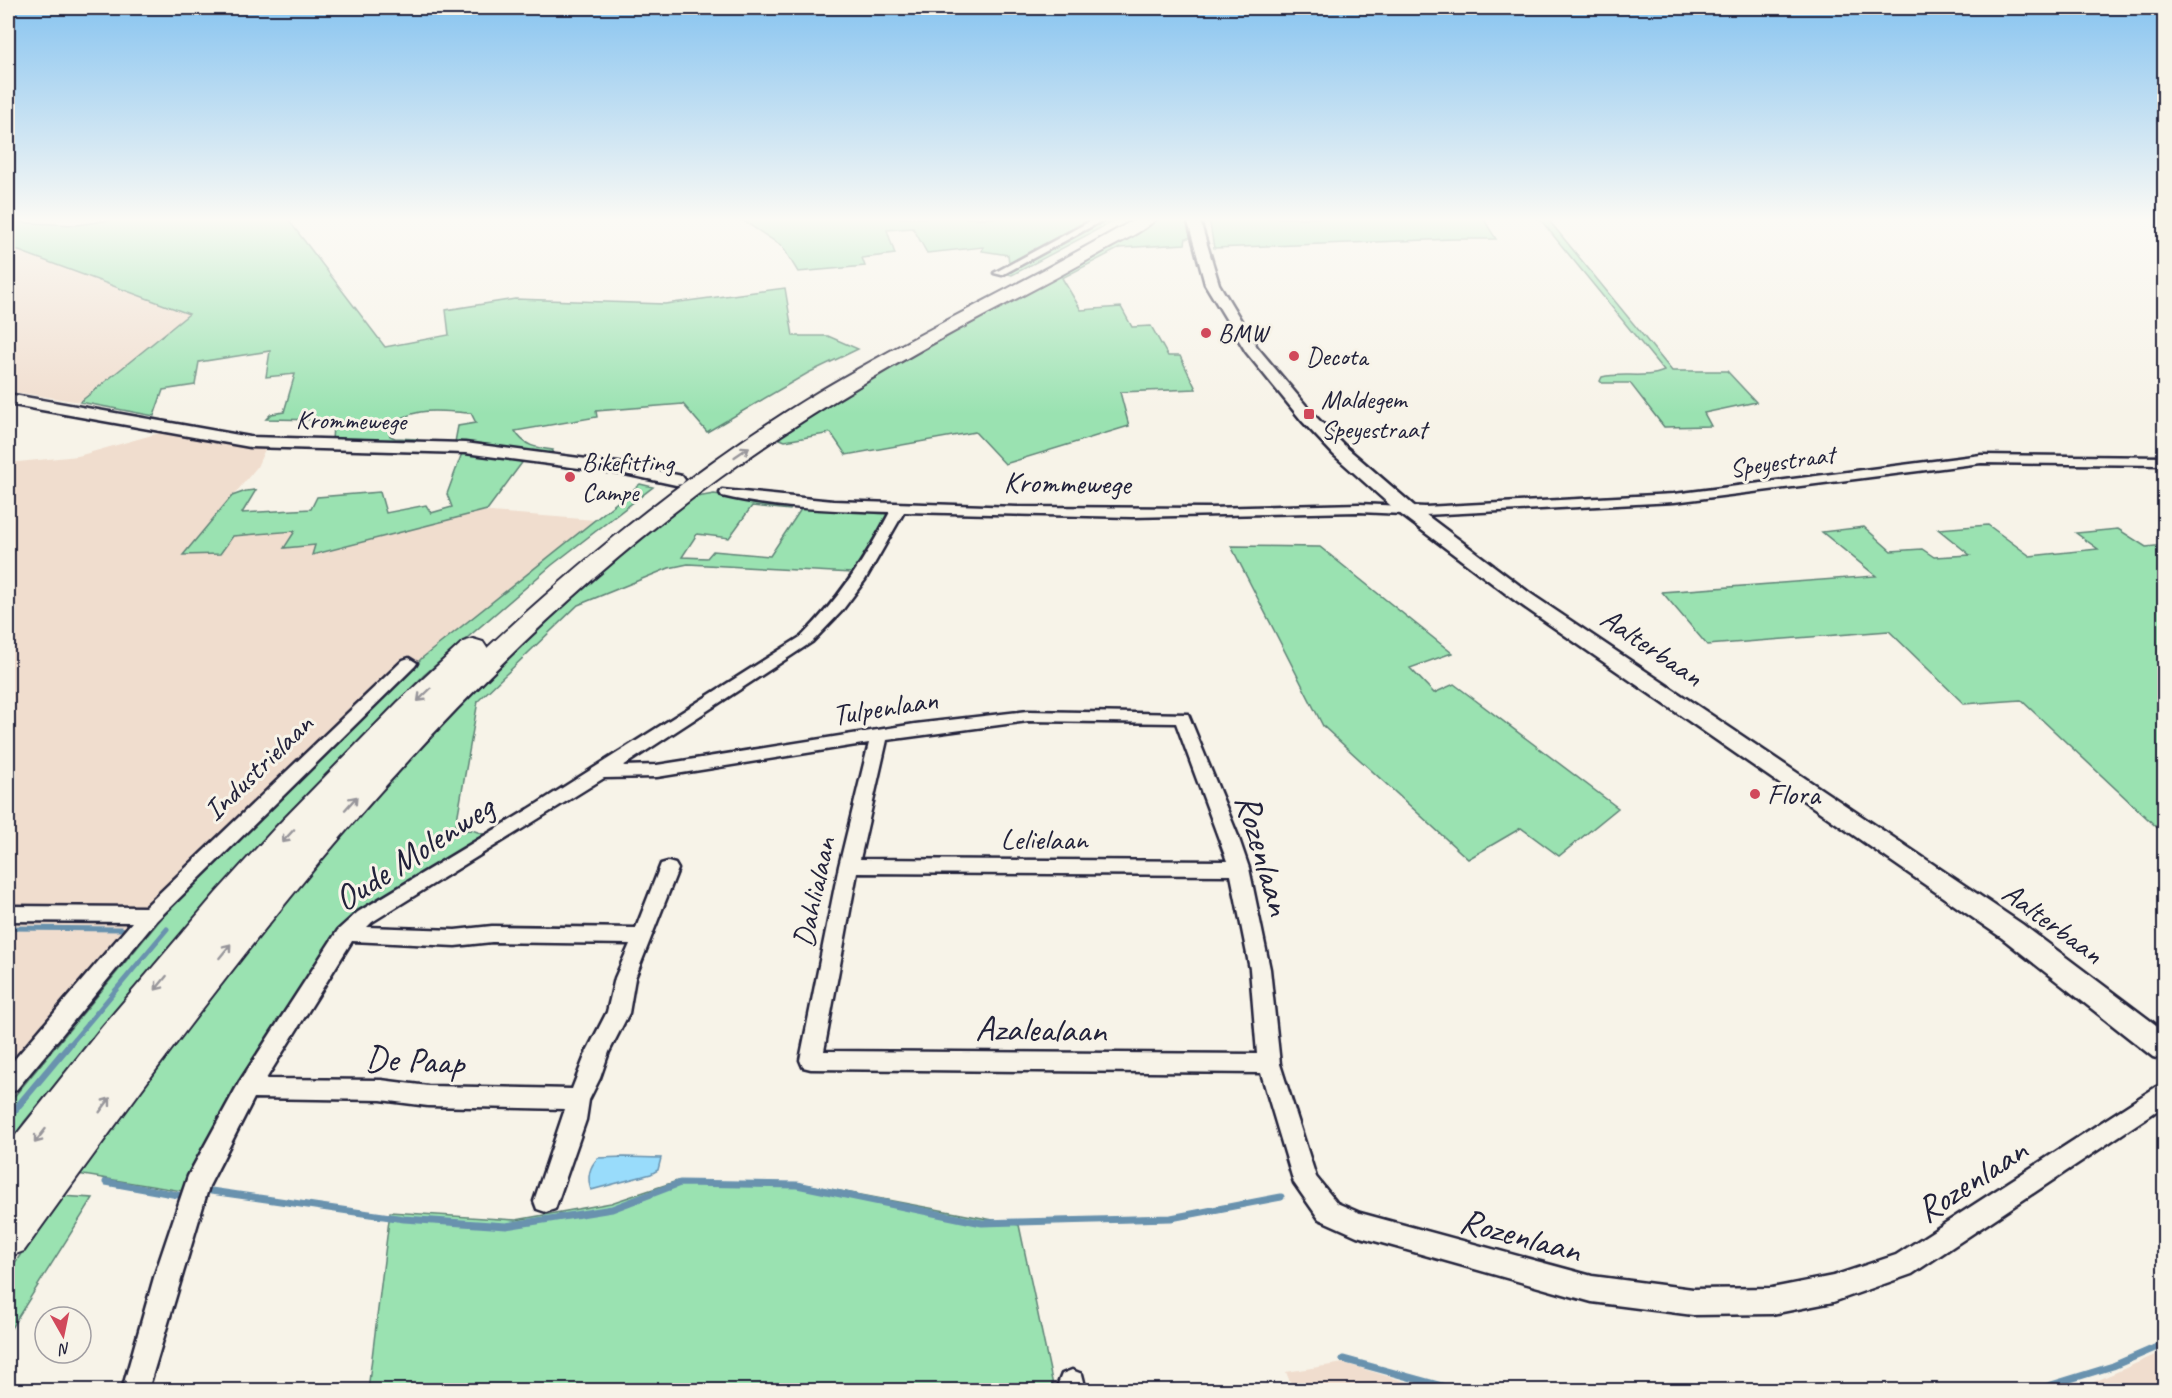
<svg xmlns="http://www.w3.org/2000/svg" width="2172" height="1398" viewBox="0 0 2172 1398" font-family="Caveat,sans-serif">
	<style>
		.built { fill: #f0ddce }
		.green { fill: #9ae2b1; stroke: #5e8276; stroke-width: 1.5 }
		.water { fill: #99dcfb; stroke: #6992ae; stroke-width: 1.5 }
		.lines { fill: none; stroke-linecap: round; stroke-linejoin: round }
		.stream-far1 { stroke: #6992ae; stroke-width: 5 }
		.stream { stroke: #6992ae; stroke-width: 7 }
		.street-casing { stroke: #22223b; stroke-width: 5 }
		.secondary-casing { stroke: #22223b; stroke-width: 5 }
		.highway-casing { stroke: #22223b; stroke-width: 4 }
		.street { fill: #f7f3e8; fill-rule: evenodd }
		.secondary { fill: #f7f3e8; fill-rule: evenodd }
		.highway { fill: #f7f3e8; fill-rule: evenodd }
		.oneway { stroke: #97959a }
		.poi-dot { fill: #d1495b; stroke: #f7f3e8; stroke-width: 2 }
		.labels { text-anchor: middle; stroke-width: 6; stroke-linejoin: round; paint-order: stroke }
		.far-poi-label { font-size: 26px; fill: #22223b; stroke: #f7f3e8; text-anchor: start }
		.far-street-label { font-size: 26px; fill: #22223b; stroke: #f7f3e8 }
		.street-label { font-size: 30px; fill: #22223b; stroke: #f7f3e8 }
		.poi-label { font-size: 30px; fill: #22223b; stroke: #f7f3e8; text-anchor: start }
		.near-street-label { font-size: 36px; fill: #22223b; stroke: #f7f3e8 }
	</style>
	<rect width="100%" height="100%" fill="#f7f3e8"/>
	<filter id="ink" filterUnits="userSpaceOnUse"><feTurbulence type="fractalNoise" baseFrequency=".0167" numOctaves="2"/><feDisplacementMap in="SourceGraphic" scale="12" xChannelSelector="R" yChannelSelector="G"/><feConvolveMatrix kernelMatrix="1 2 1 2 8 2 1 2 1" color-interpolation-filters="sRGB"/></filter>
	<g filter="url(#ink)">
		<!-- built -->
		<path class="built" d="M8,247L93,278L190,314L80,402L8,391Z
			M166,431L266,447L257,467L184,555L233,536L296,531L285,547L315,545L313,554L478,511L595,520L422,658L170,908L8,1104V463L78,456Z
			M2164,1351V1390H2076Z
			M1344,1363L1433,1390H1293L1286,1372Z"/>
		<!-- green -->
		<path class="green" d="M124,218H287L385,347L449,335L446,310L515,299L665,304L785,288L793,336H828L858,349L808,373L707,432L683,404L596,411L597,417L515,431C524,446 536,448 553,450L551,453L455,442L458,426L476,423L471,413C442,412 412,404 389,428L390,436L395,438L417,439L416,441L332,440L333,426L325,420L266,419L271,414L284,412L295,374L266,377L270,351L199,362L195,385L163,390L154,416L80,402L189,314L8,247V222L77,225Z
			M739,218H1119L1012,275L1004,273L1017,265L1009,263L1008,255L982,251L983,247L927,253L913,228L887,230L895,254L862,258L865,266L798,272L782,246Z
			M1159,218C1183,218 1187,212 1194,238H1186L1185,244L1120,248L1062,278L1081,310L1121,307L1132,327L1151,326L1168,356H1180L1196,389L1120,392L1129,426L1005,464L975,432L846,455L831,433L785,441L775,437L875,374Z
			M1209,218H1483L1496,239H1453L1214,248Z
			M1539,218H1547L1672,371H1727L1756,402L1704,413L1711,426L1664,427L1630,383H1602L1600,381L1602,377C1622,372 1646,379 1664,371Z
			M462,453L524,460L487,510L312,555L315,545L284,548L295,531L233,536L220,554L183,555L232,496L246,491L256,490L242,513L311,509L317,497L380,492L386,513L426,505L431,513L452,507L447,494Z
			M640,484L653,487L552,565L424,675L316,785L204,907L24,1122L8,1147V1104L170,908L422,658Z
			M714,494L793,505L790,510L752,506L729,538L697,534L682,557L707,558L713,551L770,556L803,506L887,511L890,515L867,555L852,573L688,564L669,568L578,605L478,701L455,831L472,830L492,837L340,928L217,1127L182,1191L77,1174L217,983L380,787L547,617L691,498Z
			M1988,525L2030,556L2098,549L2076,533L2118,529L2146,547L2164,545V834L2021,700L1964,704L1889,631L1707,645L1662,592L1876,576L1822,532L1864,527L1891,551L1922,549L1934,557L1970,555L1938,529Z
			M1231,546L1320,547L1452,653L1410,668L1434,693L1454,684L1618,808L1559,856L1521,828L1468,859L1323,726Z
			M677,1181L798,1183L1019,1225L1054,1390H368L390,1212L516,1220L611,1203Z
			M60,1196L93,1198L8,1333V1273Z"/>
		<!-- water -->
		<path class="water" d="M624,1157L661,1158L658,1170L651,1174L591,1190C587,1178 589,1167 598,1158Z"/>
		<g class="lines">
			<!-- stream-far1 -->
			<path class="stream-far1" d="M8,928L122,929
				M68,1047L167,929"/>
			<!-- stream -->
			<path class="stream" d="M8,1118L69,1045
				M106,1182L178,1195
				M211,1191L404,1219L506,1226L612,1209L680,1183L797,1185L982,1223L1171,1218L1281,1197
				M1343,1359L1456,1390
				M2035,1390L2113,1366L2164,1344"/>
			<defs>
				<path id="street" d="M1096,218H1107L1002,275L994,273Z
					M1981,455L2164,457V465L1981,463L1674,502L1425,515L1359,512L1132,517L904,512L865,580L841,612L812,642L623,766L657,765L915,724L1028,711L1188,714L1238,836L1249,868L1270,969L1280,1064L1316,1177L1337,1203L1360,1213L1592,1276L1693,1289L1772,1288L1833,1276L1896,1255L2156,1087L2164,1084V1106L1912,1274L1833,1302L1772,1314L1693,1315L1592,1302L1357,1236L1319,1219L1294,1183L1261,1073L811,1069L803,1067L800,1060L839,866L869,743L657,777L604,778L372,922L367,927L455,930L492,926L636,928L661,864L668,862L675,864L678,869L635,978L629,1013L609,1052L600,1078L589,1100L586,1120L555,1209L546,1212L537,1209L534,1201L565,1109L428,1106L381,1100L254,1098L209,1186L148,1390H122L155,1274L188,1176L240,1081L338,930L358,912L529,809L802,636C839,599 866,558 890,512C835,510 776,509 722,496L720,493L722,490L833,501L1017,507L1209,508L1359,504L1425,507L1674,494ZM1028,721L1176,723L1227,861L860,859L887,740ZM857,873L1231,875L1250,969L1257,1054L824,1051ZM352,941L455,946L492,942L630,944L615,978L607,1012L587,1051L572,1089L428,1086L381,1080L266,1079Z
					M409,658L417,663L415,666L157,920L16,1090L8,1093V1067L132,922L8,921V906L145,907L403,660Z
					M1072,1370L1082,1374L1086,1390H1060L1058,1384L1062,1374Z"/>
				<path id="secondary" d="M1187,218H1199L1219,284L1257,347L1314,415L1346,447L1413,505L1531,594L2022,924L2164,1031V1060L2153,1057L2002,938L1517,602L1399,513L1334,455L1302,421L1246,352L1205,284Z
					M8,394L250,437L465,443L625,464L682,476L685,480L682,484L676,485L625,474L465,453L250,447L8,404Z"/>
				<path id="highway" d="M1137,218H1157C1143,232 1122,241 1104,251C1066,273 1027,293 987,314C895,363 806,415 721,477C438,682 226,970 24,1251L8,1257V1200L10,1197L8,1198V1145L102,1027L216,893L275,828L398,702L463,642L473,639L483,642L487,648C591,552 696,466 818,392C922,330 1032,279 1137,218Z"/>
			</defs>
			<!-- street casing -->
			<use href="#street" class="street-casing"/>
			<!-- secondary casing -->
			<use href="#secondary" class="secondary-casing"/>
			<!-- highway casing -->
			<use href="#highway" class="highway-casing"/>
			<!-- street -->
			<use href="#street" class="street"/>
			<!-- secondary -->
			<use href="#secondary" class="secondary"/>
			<!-- highway -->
			<use href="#highway" class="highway"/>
		</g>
		<!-- one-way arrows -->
		<defs><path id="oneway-shaft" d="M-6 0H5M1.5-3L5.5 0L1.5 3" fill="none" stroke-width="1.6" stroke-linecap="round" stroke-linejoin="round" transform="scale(1.5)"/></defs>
		<g class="oneway">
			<use href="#oneway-shaft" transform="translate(742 452) rotate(-34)"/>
			<use href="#oneway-shaft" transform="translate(424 695) rotate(136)"/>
			<use href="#oneway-shaft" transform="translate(351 803) rotate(-48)"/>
			<use href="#oneway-shaft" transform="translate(288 836) rotate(133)"/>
			<use href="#oneway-shaft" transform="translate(225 951) rotate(-51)"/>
			<use href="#oneway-shaft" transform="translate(161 983) rotate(129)"/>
			<use href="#oneway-shaft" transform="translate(105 1105) rotate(-53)"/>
			<use href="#oneway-shaft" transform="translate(40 1136) rotate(128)"/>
		</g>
	</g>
	<!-- sky -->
	<linearGradient id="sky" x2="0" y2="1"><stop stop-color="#88c4f0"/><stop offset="0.53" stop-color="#fbfaf5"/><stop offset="1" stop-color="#fbfaf5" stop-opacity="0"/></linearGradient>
	<rect width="2172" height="414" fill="url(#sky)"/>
	<!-- markers -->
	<g class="poi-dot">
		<circle cx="1206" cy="333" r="6"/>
		<circle cx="1294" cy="356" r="6"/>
		<rect x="1303" y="408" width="12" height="12" rx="3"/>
		<circle cx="570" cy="477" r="6"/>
		<circle cx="1755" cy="794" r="6"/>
	</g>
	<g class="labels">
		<!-- far-poi labels -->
		<g class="far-poi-label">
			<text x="1218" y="342">BMW</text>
			<text x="1306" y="365">Decota</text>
			<text x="1321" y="408">Maldegem<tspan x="1321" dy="30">Speyestraat</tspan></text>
			<text x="582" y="471">Bikefitting<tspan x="582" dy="30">Campe</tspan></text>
		</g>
		<!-- far-street labels -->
		<g class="far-street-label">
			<text transform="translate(351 420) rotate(1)" y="9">Krommewege</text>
			<text transform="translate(1782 461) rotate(-8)" y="9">Speyestraat</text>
		</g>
		<!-- street labels -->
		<g class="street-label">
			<text transform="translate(1067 483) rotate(1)" y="10">Krommewege</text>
			<text transform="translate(1652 647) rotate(34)" y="10">Aalterbaan</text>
			<text transform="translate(885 707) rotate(-9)" y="10">Tulpenlaan</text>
			<text transform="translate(258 767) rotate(-44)" y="10">Industrielaan</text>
			<text x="1044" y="849">Lelielaan</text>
			<text transform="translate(814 892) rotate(-78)" y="10">Dahlialaan</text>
			<text transform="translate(2053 923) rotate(36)" y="10">Aalterbaan</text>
		</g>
		<!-- poi labels -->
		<g class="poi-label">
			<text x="1767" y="804">Flora</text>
		</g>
		<!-- near-street labels -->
		<g class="near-street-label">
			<text transform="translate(413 852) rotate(-33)" y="13">Oude Molenweg</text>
			<text transform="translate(1265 854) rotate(74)" y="13">Rozenlaan</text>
			<text transform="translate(1041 1028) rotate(1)" y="13">Azalealaan</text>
			<text transform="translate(415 1059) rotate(3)" y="13">De Paap</text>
			<text transform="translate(1971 1179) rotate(-33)" y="13">Rozenlaan</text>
			<text transform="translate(1521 1234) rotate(15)" y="13">Rozenlaan</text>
		</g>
	</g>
	<!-- margin -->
	<rect width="2172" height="1398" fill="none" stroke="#f7f3e8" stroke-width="30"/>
	<rect x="15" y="15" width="2142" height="1368" fill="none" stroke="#22223b" stroke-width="2" filter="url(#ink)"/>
	<!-- north arrow -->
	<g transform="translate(63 1335) rotate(171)"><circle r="28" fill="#f7f3e8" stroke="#a29fa3" stroke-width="1.5"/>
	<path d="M0-4.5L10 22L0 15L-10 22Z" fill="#d1495b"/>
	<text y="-9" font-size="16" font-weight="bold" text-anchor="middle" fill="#22223b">N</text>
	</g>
</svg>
